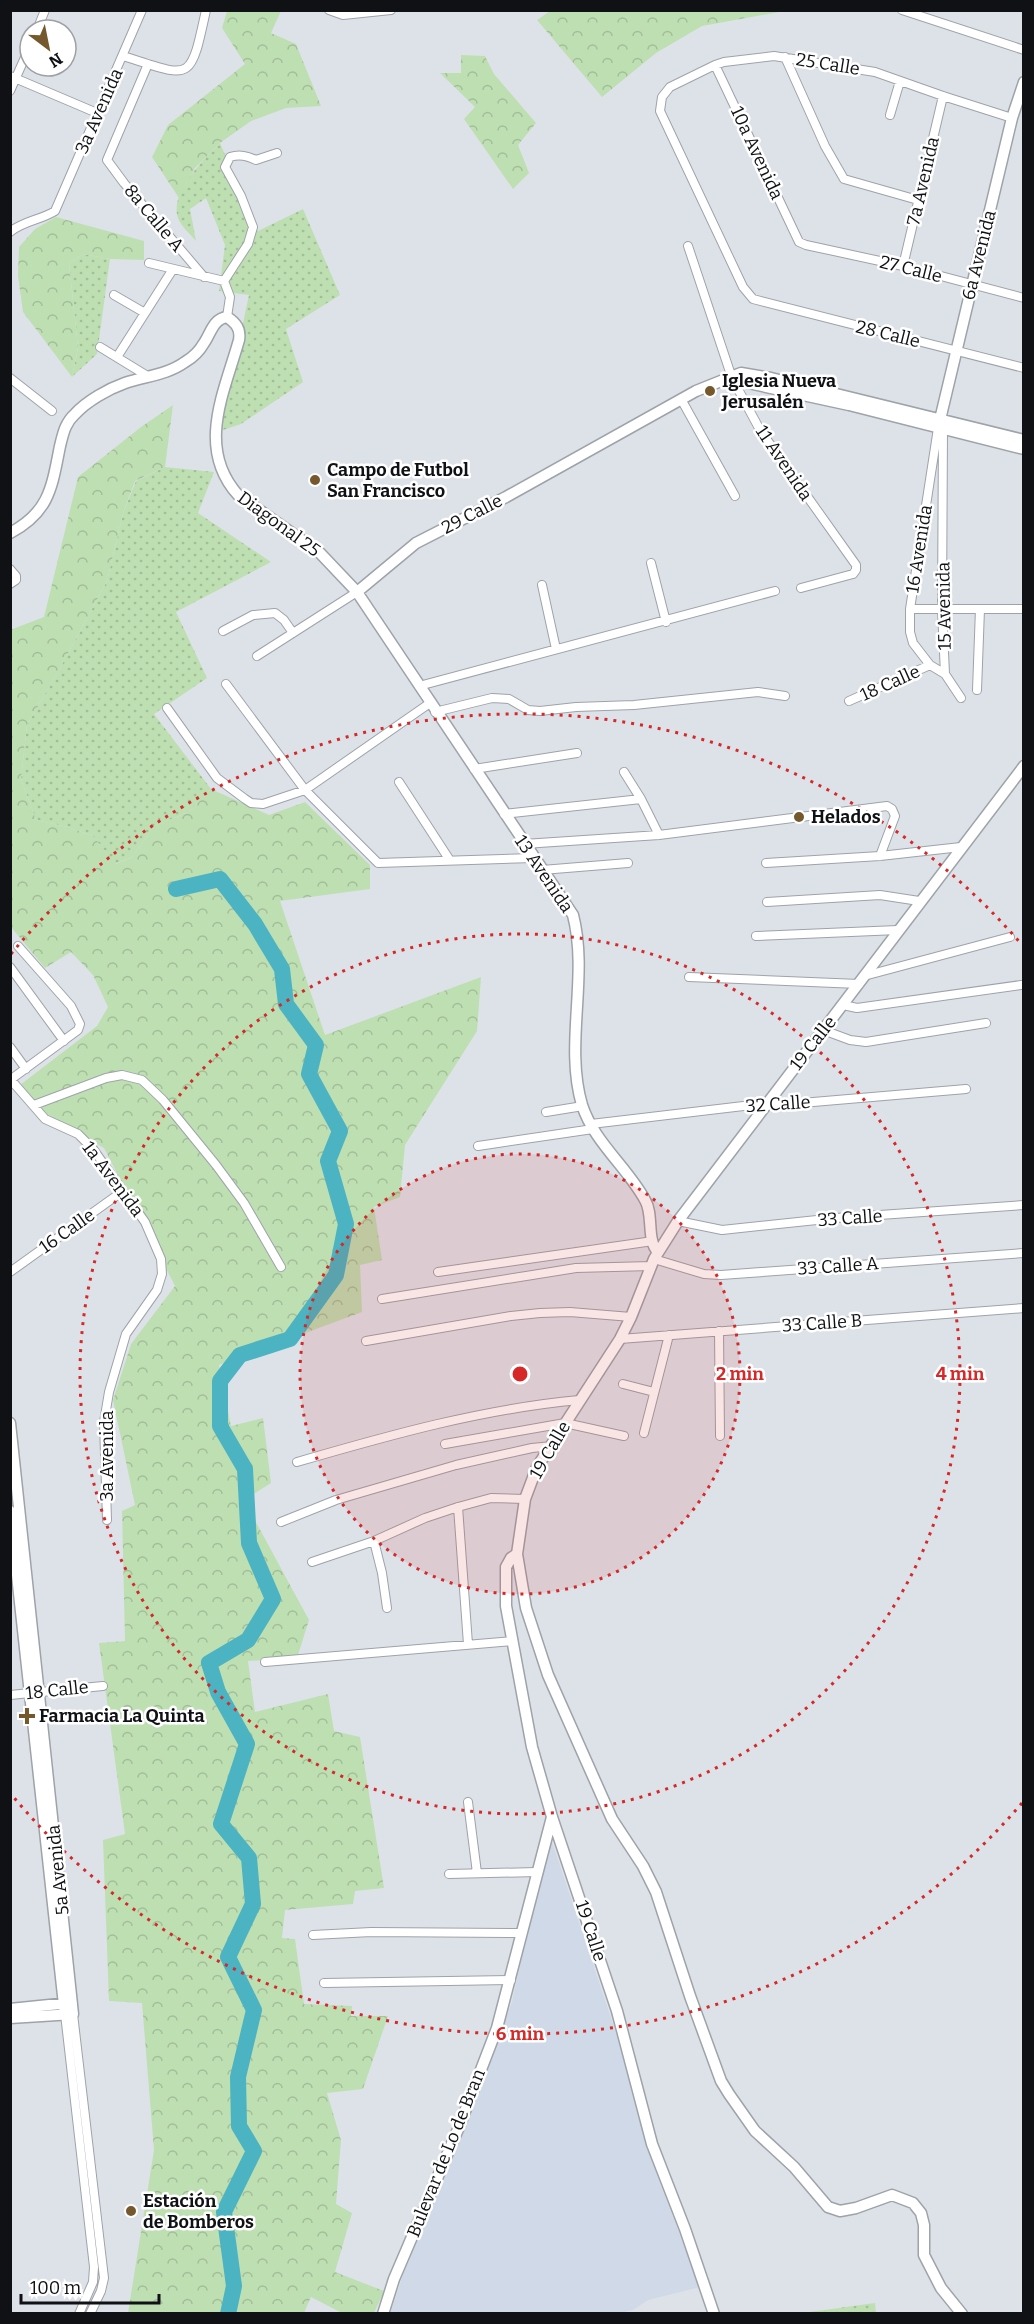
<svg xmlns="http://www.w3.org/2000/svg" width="1034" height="2324" viewBox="0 0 1034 2324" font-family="Bitter,serif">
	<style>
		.built { fill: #d0d9e7 }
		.grass { fill: url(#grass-dots) }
		.forest { fill: url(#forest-crowns) }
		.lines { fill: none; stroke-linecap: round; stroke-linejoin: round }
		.river { stroke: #4bb3c2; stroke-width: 16 }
		.street-casing { stroke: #9ea3aa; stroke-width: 10 }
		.secondary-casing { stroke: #9ea3aa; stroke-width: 13 }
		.street { stroke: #fff; stroke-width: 8 }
		.secondary { stroke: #fff; stroke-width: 10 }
		.ring { fill: none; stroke: #d62828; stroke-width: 3; stroke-dasharray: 3 6 }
		.poi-dot { fill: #75582c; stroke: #fff; stroke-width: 2 }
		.labels { text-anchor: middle; stroke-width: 5; stroke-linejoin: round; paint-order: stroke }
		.street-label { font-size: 18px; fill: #0f1114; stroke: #fff }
		.poi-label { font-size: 18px; font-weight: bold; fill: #0f1114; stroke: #fff; text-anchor: start }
		.centre { fill: #d62828; stroke: #fff; stroke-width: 3 }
		.ring-label { font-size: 18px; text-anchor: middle; font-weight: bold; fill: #d62828; stroke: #fff; stroke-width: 5; stroke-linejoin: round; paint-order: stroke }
	</style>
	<defs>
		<pattern id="grass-dots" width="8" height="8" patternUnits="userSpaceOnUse" patternTransform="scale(1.5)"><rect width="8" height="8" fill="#bedfb2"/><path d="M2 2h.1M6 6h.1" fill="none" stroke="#a2be98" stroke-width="1.8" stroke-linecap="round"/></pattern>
		<pattern id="forest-crowns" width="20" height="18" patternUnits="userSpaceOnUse" patternTransform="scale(1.5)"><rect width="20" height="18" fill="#bedfb2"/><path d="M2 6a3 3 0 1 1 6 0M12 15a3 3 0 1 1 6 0" fill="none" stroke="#a2be98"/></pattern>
	</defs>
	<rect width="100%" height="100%" fill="#dde2e9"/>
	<!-- built -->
	<path class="built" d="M552,1842L618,2039L637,2113L658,2178L700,2287L648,2300L633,2310L620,2313L390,2314L403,2275L457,2146L512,2002L530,1917Z"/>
	<!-- grass -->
	<path class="grass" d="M220,143L258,231L303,209L340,295L286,329L303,382L241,424L220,431L249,295L219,291L225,245L206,198L190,209L196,241C190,234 181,226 178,218C169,193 205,158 220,143Z
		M83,254L110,259L97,354L72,377L78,348L69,263Z
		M165,467L214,472L198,513L271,562L176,612L207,678L154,714L211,789L189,812L154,826L132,857L115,864L93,836L68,827L36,820L21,779L27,725L60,668L107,581L123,513L136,481Z
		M875,2303L876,2313H802Z"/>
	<!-- forest -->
	<path class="forest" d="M227,11H281L271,33L296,44L321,106L286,108L251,121L220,143L195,168L179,198L152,157L168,125L245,64L222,28Z
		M550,11V10L785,11L702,26L656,53L602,97L537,20Z
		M461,55L485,56L494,74L536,123L518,145L529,173L513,189L464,119L475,107L440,73H461Z
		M56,217L144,241V260L110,259L83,254L69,263L78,348L72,377L23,312L18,276L19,247L35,229Z
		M173,405L165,467L135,481L123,513L107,581L60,668L27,725L21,779L36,820L68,827L93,836L116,864L132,857L154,826L189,812L211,789L269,815L305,802L370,865V889L280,901L325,1035L481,977L477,1031L405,1145L400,1197L374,1207L382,1260L360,1265L362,1312L219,1365L231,1426L263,1418L271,1483L244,1500L309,1620L297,1658L248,1661L255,1712L328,1694L334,1731L360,1737L384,1888L355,1891L353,1904L285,1910L282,1938L295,1939L304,2004L352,2006L351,2016H388L363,2089L327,2093L341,2140L336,2204L352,2213L335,2272L384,2291L374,2313H342L311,2297L304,2313H128L154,2150L142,2003L109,2001L103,1840L125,1834L99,1643L125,1641L122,1511L135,1505L113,1400L131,1344L175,1286L104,1148L47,1114L20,1085L97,1026L108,1007L93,975L71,952L45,968L11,927L10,630L44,617L78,477L141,427Z"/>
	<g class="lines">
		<!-- river -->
		<path class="river" d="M176,889L220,879L255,924L282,969L286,1004L316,1045L309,1074L340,1131L328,1161L346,1224L336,1275L290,1339L240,1355L220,1381V1426L245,1469L249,1543L273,1599L248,1640L209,1663L218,1692L247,1744L221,1824L249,1858L253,1904L228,1957L254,2010L238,2077L239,2126L254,2151L224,2212L234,2286L228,2314"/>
		<defs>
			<path id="street" d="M329,10L343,15L391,10
				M902,10L1024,50
				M37,30L45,10
				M123,56C192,78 190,84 206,10
				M785,57L825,146L844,179L918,200
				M148,64L107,160L124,183L204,277
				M715,65L799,242L806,245L903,266L1024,298
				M10,76L97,113
				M10,91L30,46
				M890,115L900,81
				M1012,118L943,96L875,72L774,56L724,62L715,65L670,87L662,97L660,111L743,287L753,299L1024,368
				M10,232C23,221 41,220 55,211L142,10
				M688,246L732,378L760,430L856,565V570L853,574L801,588
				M149,263L224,281
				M903,266L943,96
				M114,295L145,313
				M227,317L230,297L224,281L248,244L253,227L241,196L225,167L230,157C240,154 247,156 256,160L277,153
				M100,347L149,377
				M117,357L173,269
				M10,378L52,411
				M681,399L735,496
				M938,428L910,609V632L913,643L930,665L945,674L961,698
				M943,429L942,609L945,674
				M651,563L666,622
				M10,569L16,576V580L10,584
				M542,585L556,649
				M910,609H1024
				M223,631L253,615L275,613L284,620L293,633
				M257,656L357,592
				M226,684L305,790L378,863L533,858
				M419,686L775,591
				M977,690L980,609
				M849,701L930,665
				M167,708L217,778L245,799L251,803L263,804L305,790L430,703
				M435,712L492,698L509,699L528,710L540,711L576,707L634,705L758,692L785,696
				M474,769L577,753
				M624,772L641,799L659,835
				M399,782L449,859
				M504,814L641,799
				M524,844L659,835L887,806L892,809L895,816L880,856
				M766,863L880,856L961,847
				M542,870L628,863
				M767,902L880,895L919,901
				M756,936L898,930
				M10,967L64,1041
				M864,976L1010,937
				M689,977L859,984
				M843,1005L857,1008L1021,985
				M823,1030L850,1040L866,1042L986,1023
				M10,1047L26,1069
				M10,1080L78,1030L80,1024L71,1006L18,946
				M11,1080L45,1119L78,1134L93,1149L145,1222L161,1259L162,1274L157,1290L126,1334L109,1392L104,1422L107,1520
				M34,1105L106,1078L122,1075L142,1080L163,1100L216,1165L244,1203L281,1267
				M546,1112L583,1106
				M591,1124L752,1105H778L966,1089
				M478,1146L593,1129
				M678,1221L722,1230L836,1218L1024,1205
				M654,1259L704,1274L721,1275L1024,1253
				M10,1272L123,1191
				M438,1272L653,1241
				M382,1299L576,1268L651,1266
				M719,1331L720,1436
				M620,1339L1024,1308
				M366,1341L511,1316L540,1313L570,1312L631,1317
				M623,1384L654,1392
				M644,1433L669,1335
				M445,1444L565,1423L624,1436
				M297,1462C390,1435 482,1409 579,1400
				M458,1507L468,1644
				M281,1522L336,1500L456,1465L532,1448L552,1446
				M374,1541L382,1573L387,1608
				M312,1562L374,1541L425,1518L458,1507L491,1498L525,1499
				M265,1662L512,1641
				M10,1695L103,1686
				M468,1802L477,1873
				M449,1874L537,1872
				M313,1935L371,1932L520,1933
				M324,1983L511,1980
				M65,2014L94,2267L93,2282L79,2314
				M73,2014L104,2278L101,2291L90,2314"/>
			<path id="secondary" d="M732,378L739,381L849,405L1024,449
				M938,428L1012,118L1024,82
				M10,533C50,512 52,486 60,446C63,434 65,423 75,414C87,401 108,389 125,383C145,376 167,375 185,362C192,358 200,350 204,343C211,333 213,319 227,317C236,323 241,329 239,340C224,393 196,448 238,495L320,553L357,592L573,915C589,977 564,1044 582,1105C594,1142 627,1167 645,1200C654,1215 646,1240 658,1252
				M357,592L416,543L506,497L696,391L741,373L771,378L1024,440
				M10,1423L73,2014L10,2018
				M10,1511L65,2014
				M517,1554L511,1558L506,1567V1606L532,1747L552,1817L617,2011L652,2144L685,2229L714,2314
				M10,2009L69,2003
				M383,2314L394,2279L459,2127L497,2028L552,1817
				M962,2314L941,2288L924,2255V2225L921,2213L913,2203L892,2195L856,2208L840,2211L828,2207L794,2167L755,2131L729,2094L721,2081L690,1996L656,1892L643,1866L612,1819L548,1675L526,1608L517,1554L525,1499L537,1467L620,1339L631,1317L654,1259L678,1221L1024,766"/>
		</defs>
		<!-- street casing -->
		<use href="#street" class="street-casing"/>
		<!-- secondary casing -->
		<use href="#secondary" class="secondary-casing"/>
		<!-- street -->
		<use href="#street" class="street"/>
		<!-- secondary -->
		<use href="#secondary" class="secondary"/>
	</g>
	<!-- distance rings -->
	<circle cx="520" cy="1374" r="220" fill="#d62828" fill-opacity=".12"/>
	<g class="ring">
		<circle cx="520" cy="1374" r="220"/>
		<circle cx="520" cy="1374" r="440"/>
		<path d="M1022 1803A660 660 0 0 1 11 1794M11 954A660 660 0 0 1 1022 945"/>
	</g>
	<!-- markers -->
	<g class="poi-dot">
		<circle cx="710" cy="391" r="6"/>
		<circle cx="315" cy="480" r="6"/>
		<circle cx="799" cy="817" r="6"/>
		<path d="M24 1707h6v6h6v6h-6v6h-6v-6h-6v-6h6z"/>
		<circle cx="131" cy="2211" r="6"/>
	</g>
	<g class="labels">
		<!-- street labels -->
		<g class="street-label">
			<text transform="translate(828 64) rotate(9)" y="6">25 Calle</text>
			<text transform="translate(99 111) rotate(-66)" y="6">3a Avenida</text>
			<text transform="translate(757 153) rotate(65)" y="6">10a Avenida</text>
			<text transform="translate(923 181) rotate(-77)" y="6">7a Avenida</text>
			<text transform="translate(154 218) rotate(50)" y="6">8a Calle A</text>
			<text transform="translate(979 255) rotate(-76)" y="6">6a Avenida</text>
			<text transform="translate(911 269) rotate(14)" y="6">27 Calle</text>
			<text transform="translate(888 334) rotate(14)" y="6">28 Calle</text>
			<text transform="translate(784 463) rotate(56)" y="6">11 Avenida</text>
			<text transform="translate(472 514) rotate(-27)" y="6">29 Calle</text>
			<text transform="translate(279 524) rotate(36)" y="6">Diagonal 25</text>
			<text transform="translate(919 549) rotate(-81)" y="6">16 Avenida</text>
			<text transform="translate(944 606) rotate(-91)" y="6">15 Avenida</text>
			<text transform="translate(890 683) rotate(-24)" y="6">18 Calle</text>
			<text transform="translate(544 874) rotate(56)" y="6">13 Avenida</text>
			<text transform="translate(813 1043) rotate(-52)" y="6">19 Calle</text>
			<text transform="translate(778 1104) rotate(-4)" y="6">32 Calle</text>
			<text transform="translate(113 1179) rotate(53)" y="6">1a Avenida</text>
			<text transform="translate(850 1218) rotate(-4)" y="6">33 Calle</text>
			<text transform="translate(67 1231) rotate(-35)" y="6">16 Calle</text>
			<text transform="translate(838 1266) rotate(-4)" y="6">33 Calle A</text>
			<text transform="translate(822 1323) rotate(-4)" y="6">33 Calle B</text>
			<text transform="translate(550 1450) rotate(-60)" y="6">19 Calle</text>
			<text transform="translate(107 1456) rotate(-90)" y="6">3a Avenida</text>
			<text transform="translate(57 1690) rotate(-6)" y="6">18 Calle</text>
			<text transform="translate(58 1870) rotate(-96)" y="6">5a Avenida</text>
			<text transform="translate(591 1931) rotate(72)" y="6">19 Calle</text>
			<text transform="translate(446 2153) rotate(-68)" y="6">Bulevar de Lo de Bran</text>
		</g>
		<!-- poi labels -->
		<g class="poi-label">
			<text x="722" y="387">Iglesia Nueva<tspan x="722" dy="21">Jerusalén</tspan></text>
			<text x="327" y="476">Campo de Futbol<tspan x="327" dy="21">San Francisco</tspan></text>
			<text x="811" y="823">Helados</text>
			<text x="39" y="1722">Farmacia La Quinta</text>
			<text x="143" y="2207">Estación<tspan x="143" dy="21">de Bomberos</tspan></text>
		</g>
	</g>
	<circle cx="520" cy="1374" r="9" class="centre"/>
	<g class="ring-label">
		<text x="740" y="1380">2 min</text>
		<text x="960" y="1380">4 min</text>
		<text x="520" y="2040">6 min</text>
	</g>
	<!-- border -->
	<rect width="1034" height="2324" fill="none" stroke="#0f1114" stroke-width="24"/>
	<!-- north arrow -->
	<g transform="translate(48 48) rotate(148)"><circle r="28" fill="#ffffff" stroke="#9fa0a1" stroke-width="1.5"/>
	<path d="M0-4.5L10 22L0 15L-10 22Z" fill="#75582c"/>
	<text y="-9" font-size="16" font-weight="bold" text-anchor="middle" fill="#0f1114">N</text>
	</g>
	<!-- scale -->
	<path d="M21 2294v9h138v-9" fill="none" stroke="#0f1114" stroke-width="3"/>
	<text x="30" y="2294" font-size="18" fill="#0f1114" stroke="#ffffff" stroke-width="4.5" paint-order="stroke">100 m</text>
</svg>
